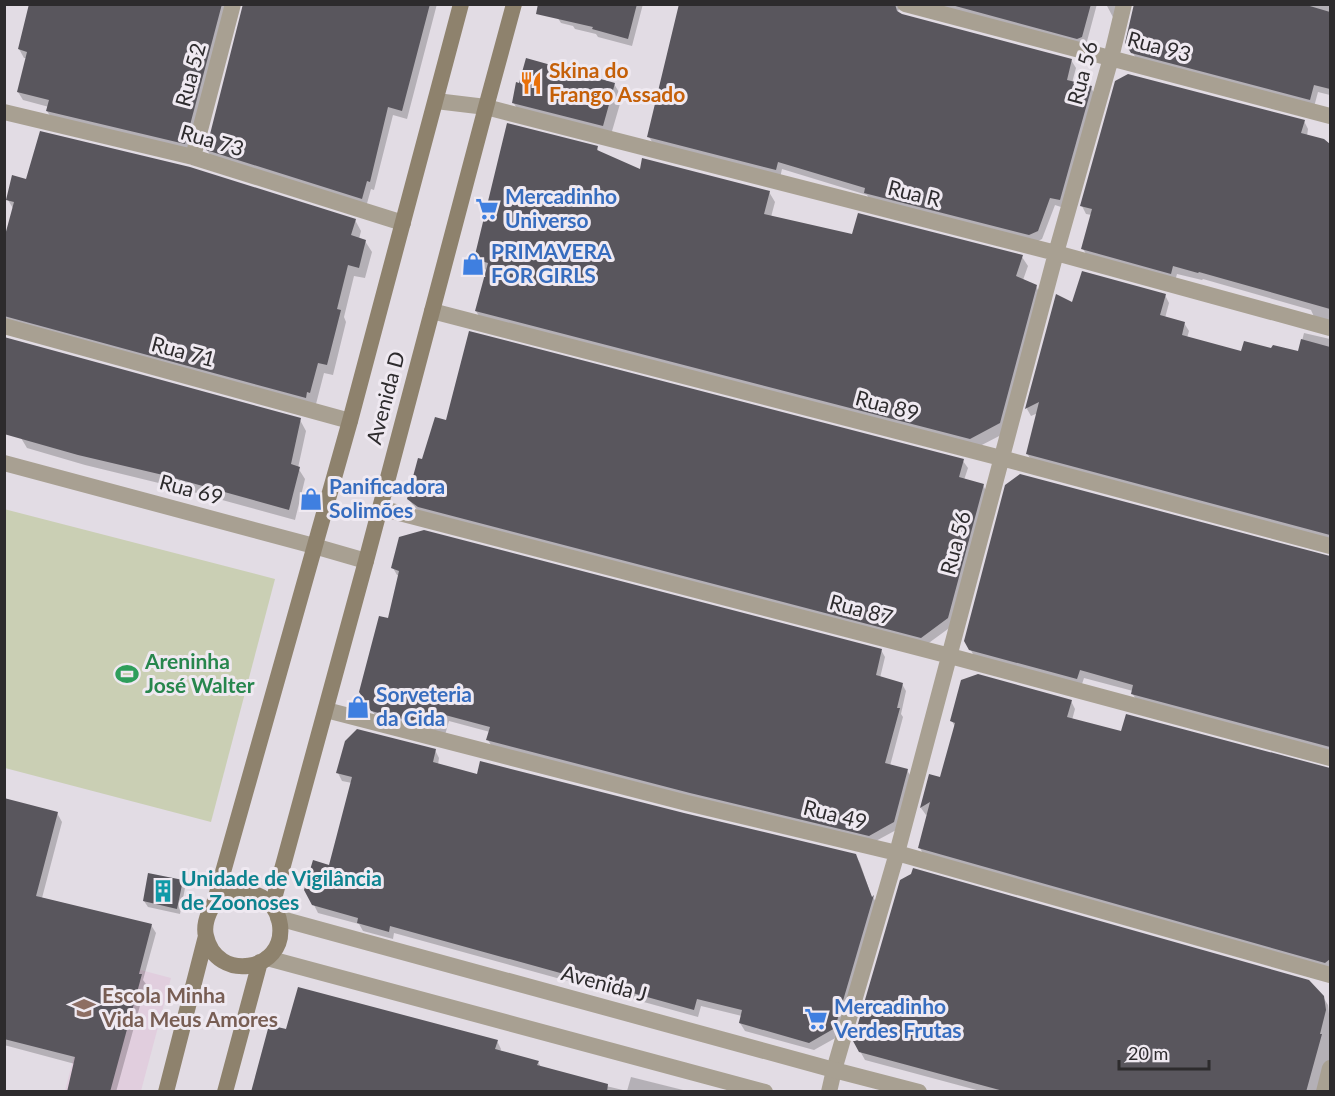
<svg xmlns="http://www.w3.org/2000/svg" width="1335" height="1096" viewBox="0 0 1335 1096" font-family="Lato,sans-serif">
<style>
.education{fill:#e1cede}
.green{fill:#cacfb4}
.shadow{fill:#0003}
.building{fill:#59565d}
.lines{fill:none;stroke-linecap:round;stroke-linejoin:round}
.minor{stroke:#a8a092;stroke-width:16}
.tertiary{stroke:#a8a092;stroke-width:16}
.secondary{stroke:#8e826d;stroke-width:16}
.labels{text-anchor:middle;stroke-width:6;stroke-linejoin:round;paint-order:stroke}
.street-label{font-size:21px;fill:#2d2b2d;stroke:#efe9f1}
.food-label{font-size:21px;font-weight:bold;fill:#c56008;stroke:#efe9f1;text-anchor:start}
.shop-label{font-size:21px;font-weight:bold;fill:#366cbe;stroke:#efe9f1;text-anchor:start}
.leisure-label{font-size:21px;font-weight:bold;fill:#27864d;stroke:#efe9f1;text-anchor:start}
.culture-label{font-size:21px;font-weight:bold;fill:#0d838f;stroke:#efe9f1;text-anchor:start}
.education-label{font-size:21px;font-weight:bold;fill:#785e54;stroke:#efe9f1;text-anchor:start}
</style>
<rect width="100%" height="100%" fill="#e2dce4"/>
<path class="education" d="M4 934 171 978 141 1091H65L74 1056Z"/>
<path class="green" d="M4 509 275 579 211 822 5 768Z"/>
<path class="shadow" d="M31 4H231L190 152 52 119 47 111 49 107 23 100 18 92 27 58H24L19 49Z
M245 4H437L407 119 393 115 374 190 371 189 366 207 212 158 207 150Z
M559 4H643L632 46 598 37 596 34 575 29 573 26 561 23 556 15Z
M681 4H902L898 11 899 14 1071 60 1076 68 1072 83 1091 88 1096 96 1064 208 1055 205 1042 239 1034 243 870 201 867 195 782 169 780 178 654 145 649 137Z
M925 4H1097L1086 45Z
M1106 4H1121L1115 21Z
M1135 4H1330V95L1318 92 1314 107 1137 60 1127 43Z
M614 84 622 97 610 138 521 115 513 102Z
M1304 121 1308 129 1307 136 1323 140 1330 146V324L1315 319 1311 310 1203 279 1202 280 1177 274 1175 281 1088 257 1083 249 1092 215 1086 214 1082 206Z
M597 148 599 152 641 171 769 192 775 202 771 217 853 236 1022 257 1028 266 1023 280 1036 286 1041 296 1005 433 976 448 482 321 476 311 487 270 481 268 476 259Z
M27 181 355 220 361 231 359 239 365 241 372 252 365 278 354 276 344 317 346 322 333 375 324 373 316 404 4 328V244L14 210 8 200Z
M1165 295 1169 303 1165 318 1184 323 1189 331 1187 338 1242 353 1272 350 1299 353 1304 333 1330 339V541L1032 462 1027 453 1038 413 1031 416 1027 409 1057 296 1073 304Z
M300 420 306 431 298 468 305 479 295 520 171 486 85 465 27 448 21 438Z
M423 461H963L968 468 964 480 983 485 987 493 952 626 926 645 424 515 414 507 409 499Z
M1327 558H1330V753L1137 701 1132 693 1133 691 1084 678 1081 687 975 658 966 641Z
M393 568 881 650 885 657 880 678 902 684 906 691 901 714 903 717 890 766 907 770 911 777 898 829 874 842 492 747 488 740 490 732 449 721 445 735 377 718 365 700 389 620 400 576 397 575Z
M1071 701 1075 709 1072 720 1123 733 1330 770V969L924 856 920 848 929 813 926 815 921 808 930 776 941 779 955 727 952 721Z
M435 750 439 758 438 765 478 776 684 815 855 855 860 863 872 898 873 897 877 904 839 1036 814 1050 745 1031 740 1023 742 1016 701 1006 698 1017 394 933 393 939 363 931 359 924 318 913 314 905 331 866 352 783 342 781 338 773Z
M4 799 57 813 62 822 42 898 151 925 156 933 143 980 146 984 116 1092H68L75 1064 4 1045Z
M182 882 185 888 180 914 148 907 144 901Z
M1323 997 1328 1005 1330 1023V1066L1319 1092H984L865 1060 860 1051Z
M287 1031 497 1041 501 1049 500 1052 538 1062 541 1067 581 1080 627 1091 631 1077 691 1092H252Z"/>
<path class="building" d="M29 4H222L185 144 46 111 49 100 17 92 27 52 18 49Z
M243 4H430L402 111 388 107 370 182 367 181 362 199 206 150Z
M538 4H637L628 39 592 29 593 27 536 14Z
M679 4H895L897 11 902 14 1072 59 1067 80 1092 86 1060 200 1050 198 1038 231 1029 235 864 193 865 188 778 162 776 170 647 137Z
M948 4H1091L1082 37 1077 39Z
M1134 4H1303L1330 12V89L1314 85 1310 100 1131 53 1125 43Z
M526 58 615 83 603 126 512 103 516 82 519 83Z
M1128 74 1305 120 1301 133 1324 139 1330 144V309L1199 272 1198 273 1173 266 1171 274 1081 249 1092 209 1080 206 1115 81Z
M507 123 598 146 597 150 640 169 642 158 770 191 764 214 852 234 858 213 1023 255 1016 276 1037 285 1000 423 970 439 475 311 488 263 474 259Z
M40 131 190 167 356 219 351 235 366 240 359 268 348 265 337 309 341 310 327 365 318 363 310 393 307 392 306 398 4 316V239L14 202 6 200 12 175 26 179Z
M1082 271 1166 294 1160 315 1185 322 1182 335 1241 351 1244 341 1271 348 1273 345 1298 351 1301 339 1330 347V535L1026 454 1039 402 1025 409 1056 294 1072 302Z
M469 331 964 459 959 477 984 484 948 618 921 638 418 507 407 499 418 458 422 459 435 417 446 420Z
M4 337 301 418 291 464 300 467 289 510 163 475 78 455 4 434Z
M1020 474 1330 556V747L1131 694 1133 685 1080 670 1077 679 969 650 964 641 1005 485Z
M424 530 882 649 876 675 903 683 897 708H900L885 763 908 769 894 822 869 836 690 793 486 740 490 727 445 715 441 729 371 711 359 692 379 616 388 618 399 571 391 568 399 537Z
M978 674 1072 700 1067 717 1121 731 1126 714 1330 768V959L1325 963 918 848 930 802 920 808 929 774 940 777 955 723 950 721 961 680Z
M357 729 436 749 433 762 477 774 480 761 684 813 856 854 872 897 874 895 835 1028 809 1043 739 1023 742 1010 697 999 694 1010 390 926 389 932 357 923 358 918 312 905 304 890 313 860 329 865 352 777 336 773 345 741Z
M4 798 58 812 36 896 152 924 139 974H142L110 1092H67L75 1057 4 1039Z
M913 868 1309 980 1324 996 1326 1010 1320 1034H1322L1306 1092H1007L859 1052 853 1041 900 880 911 874Z
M148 873 183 880 177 909 143 901Z
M298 987 498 1040 495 1049 539 1061 537 1065 608 1084 607 1092H251L269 1025 286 1029Z"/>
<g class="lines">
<path class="minor" d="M905 4 1330 116
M436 101 486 107 1056 253 1330 328
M4 112 193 157 403 223
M193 157 233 4
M432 311 1001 458 1330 546
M4 326 350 421
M4 463 314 546 366 561
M380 508 950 656 1330 758
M326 710 687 803 897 853 1330 975
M829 1092 834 1070 897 853 1056 253 1111 58 1124 4
M1324 1092 1330 1068"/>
<path class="tertiary" d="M278 918 834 1070 919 1092
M267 958 765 1092"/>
<path class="secondary" d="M214 904 350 421 461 4
M272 906 366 561 486 107 514 4
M166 1092 206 936C204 928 206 920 209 913 223 879 276 888 280 925 286 972 216 983 206 936
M225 1092 260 962"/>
</g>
<defs>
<g id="restaurant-bare" transform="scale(1.8)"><path d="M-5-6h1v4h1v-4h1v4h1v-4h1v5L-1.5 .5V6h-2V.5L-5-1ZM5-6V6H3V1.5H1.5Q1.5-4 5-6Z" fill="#e8710a" stroke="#efe9f1" stroke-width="2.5" paint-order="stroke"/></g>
<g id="supermarket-bare" transform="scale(1.8)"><path d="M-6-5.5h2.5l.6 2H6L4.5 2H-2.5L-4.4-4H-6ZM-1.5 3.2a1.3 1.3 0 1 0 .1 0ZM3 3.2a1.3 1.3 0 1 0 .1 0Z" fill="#3f7fe0" stroke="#efe9f1" stroke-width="2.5" paint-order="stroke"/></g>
<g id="shop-bare" transform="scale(1.8)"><path d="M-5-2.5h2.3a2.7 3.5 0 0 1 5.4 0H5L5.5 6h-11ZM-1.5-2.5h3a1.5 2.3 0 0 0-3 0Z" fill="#3f7fe0" stroke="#efe9f1" stroke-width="2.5" paint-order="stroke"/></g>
<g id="stadium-bare" transform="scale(1.8)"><path d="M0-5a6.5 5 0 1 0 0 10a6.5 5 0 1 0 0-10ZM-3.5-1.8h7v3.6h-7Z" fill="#2e9e5b" stroke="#efe9f1" stroke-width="2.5" paint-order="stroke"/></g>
<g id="building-bare" transform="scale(1.8)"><path d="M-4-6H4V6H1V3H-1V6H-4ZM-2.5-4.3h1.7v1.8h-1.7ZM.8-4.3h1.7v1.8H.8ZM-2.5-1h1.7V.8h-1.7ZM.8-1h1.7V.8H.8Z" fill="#0f9aa8" stroke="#efe9f1" stroke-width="2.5" paint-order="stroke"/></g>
<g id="school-bare" transform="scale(1.8)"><path d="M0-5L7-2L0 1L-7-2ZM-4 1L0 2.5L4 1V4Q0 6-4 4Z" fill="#8d6e63" stroke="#efe9f1" stroke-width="2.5" paint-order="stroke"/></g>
</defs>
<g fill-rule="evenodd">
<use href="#restaurant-bare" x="531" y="83"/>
<use href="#supermarket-bare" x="487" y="209"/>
<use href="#shop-bare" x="473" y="264"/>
<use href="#shop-bare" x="311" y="499"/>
<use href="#stadium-bare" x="127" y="674"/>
<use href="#shop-bare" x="358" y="707"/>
<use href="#building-bare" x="163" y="891"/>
<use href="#school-bare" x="84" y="1008"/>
<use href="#supermarket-bare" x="816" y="1019"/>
</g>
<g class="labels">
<g class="street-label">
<text transform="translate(1159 47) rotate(15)" y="7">Rua 93</text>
<text transform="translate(1083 73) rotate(-75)" y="7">Rua 56</text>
<text transform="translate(191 75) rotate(-75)" y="7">Rua 52</text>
<text transform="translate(212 141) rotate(16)" y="7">Rua 73</text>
<text transform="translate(914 194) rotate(14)" y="7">Rua R</text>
<text transform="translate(183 352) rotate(15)" y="7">Rua 71</text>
<text transform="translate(386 398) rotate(-75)" y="7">Avenida D</text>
<text transform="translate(887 406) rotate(15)" y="7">Rua 89</text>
<text transform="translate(191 490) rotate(15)" y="7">Rua 69</text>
<text transform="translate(956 543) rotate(-75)" y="7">Rua 56</text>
<text transform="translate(861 610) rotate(15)" y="7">Rua 87</text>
<text transform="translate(835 815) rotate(14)" y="7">Rua 49</text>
<text transform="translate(604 984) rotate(15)" y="7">Avenida J</text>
</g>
<g class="food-label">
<text x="549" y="78">Skina do<tspan x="549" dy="24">Frango Assado</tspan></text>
</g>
<g class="shop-label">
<text x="505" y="204">Mercadinho<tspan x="505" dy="24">Universo</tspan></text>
<text x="491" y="259">PRIMAVERA<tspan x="491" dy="24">FOR GIRLS</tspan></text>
<text x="329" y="494">Panificadora<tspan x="329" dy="24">Solimões</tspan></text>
<text x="376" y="702">Sorveteria<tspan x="376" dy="24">da Cida</tspan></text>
<text x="834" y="1014">Mercadinho<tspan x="834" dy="24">Verdes Frutas</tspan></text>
</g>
<g class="leisure-label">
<text x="145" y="669">Areninha<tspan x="145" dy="24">José Walter</tspan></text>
</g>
<g class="culture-label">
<text x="181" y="886">Unidade de Vigilância<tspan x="181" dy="24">de Zoonoses</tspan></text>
</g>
<g class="education-label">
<text x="102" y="1003">Escola Minha<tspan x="102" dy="24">Vida Meus Amores</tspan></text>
</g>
</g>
<rect width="1335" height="1096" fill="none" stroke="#2d2b2d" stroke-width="12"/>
<path d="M1119 1060v9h90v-9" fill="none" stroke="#2d2b2d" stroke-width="3"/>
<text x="1128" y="1060" font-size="18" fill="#2d2b2d" stroke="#efe9f1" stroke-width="4.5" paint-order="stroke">20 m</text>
</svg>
